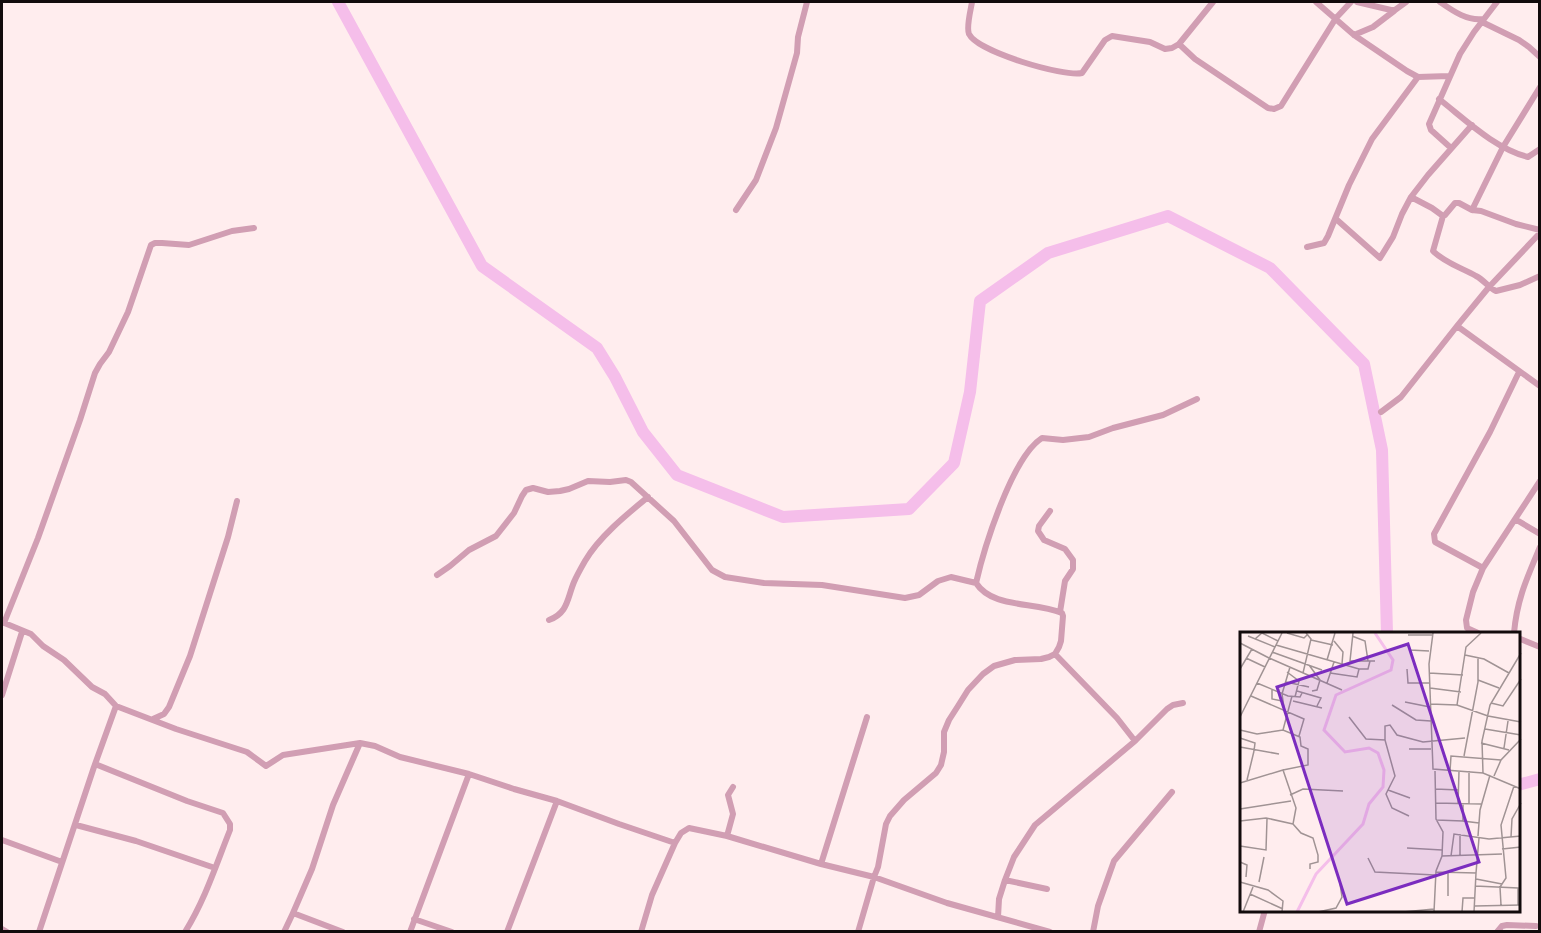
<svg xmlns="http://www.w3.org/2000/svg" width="1541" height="933" viewBox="0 0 1541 933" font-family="Rubik,sans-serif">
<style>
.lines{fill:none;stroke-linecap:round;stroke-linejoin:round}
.river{stroke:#f5beea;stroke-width:12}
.minor{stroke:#d19eb3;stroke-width:6}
.inset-river{fill:none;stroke:#f5beea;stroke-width:3}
.inset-road{fill:none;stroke:#a09394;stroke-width:1.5}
.view{fill:#7b2cbf;fill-opacity:0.15;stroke:#7b2cbf;stroke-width:3}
.inset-edge{fill:none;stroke:#120b0c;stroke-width:3}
</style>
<rect width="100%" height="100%" fill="#ffedee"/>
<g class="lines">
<path class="river" d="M338 2 482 266 597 348 615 377 643 432 677 475 783 517 909 509 954 463 970 392 980 301 1048 253 1168 216 1270 268 1364 364 1382 450 1387 633
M1518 785 1540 779"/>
<path class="minor" d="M972 2C971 9 966 27 969 34 978 52 1063 77 1082 73L1105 40 1112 36 1150 42 1165 49 1172 48 1179 44 1213 2
M1316 2 1354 35 1407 71 1418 77 1449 76
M1357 2 1391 10H1395L1406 2
M1440 2C1453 11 1467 21 1483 19
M1482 22 1519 40 1529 47 1540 57
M1354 35 1373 27 1394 11
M1179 44 1195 59 1268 108 1274 109 1281 106 1336 18 1351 2
M1439 99C1466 120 1494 148 1528 157L1540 149
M1451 148 1431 130 1429 124 1460 54 1474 32 1497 2
M1411 197 1432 208 1443 216 1445 215 1455 203H1459L1472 210 1481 211 1516 224 1540 230
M736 210 756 180 776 128 797 53 798 37 807 2
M1472 210 1503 147 1540 87
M1443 216 1433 251C1445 263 1462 268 1476 276 1484 280 1488 287 1496 291L1520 285 1540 276
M1336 219 1380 258 1393 237 1402 214 1411 197 1428 175 1472 125
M1307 247 1324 243 1328 236 1349 185 1372 139 1418 77
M1457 326 1540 386
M1381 412 1401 397 1457 326 1489 287 1540 233
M1050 511 1039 526 1038 531 1044 540 1065 549 1073 560V569L1065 581 1060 612
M1515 519 1540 534
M1483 568 1435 542 1434 534 1490 432 1519 372
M437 575 450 566 469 550 496 536 514 513 522 496 526 490 533 488 548 492 560 491 569 489 588 481 610 482 626 480 631 482 674 521 712 570 725 577 764 583 822 585 905 598 919 595 938 581 951 577 976 583
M549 620C568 613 567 599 574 582 577 575 581 568 585 561 599 537 626 515 648 497
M2 622 31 634 43 646 64 660 92 687 105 694 116 706 176 729 247 752 266 766 283 755 360 743 375 746 400 757 469 774 514 789 557 801 619 824 675 843
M4 623 38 538 80 420 95 373 100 364 109 352 128 312 151 245 155 243H162L189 245 232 231 254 228
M1478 633 1467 628 1466 620 1473 592 1483 568 1540 481
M1514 633C1517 599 1527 578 1540 547
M1518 638 1540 647
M1055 654 1117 718 1135 741
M2 695 22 632
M153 719 164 714 169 707 190 656 228 537 237 501
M95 764 187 801 223 813 230 824V830C216 865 205 900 185 932
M76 825 136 841 215 868
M727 836 733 814 728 795 733 787
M2 840 62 862
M821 864 867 717
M1005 880 1047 889
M293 913 312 869 333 805 360 743
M998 917 999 899 1005 880 1014 857 1035 825 1135 741 1167 709 1173 705 1183 703
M414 919 452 932
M2 929 7 932
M39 932 94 767 116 706
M284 932 293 913 343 932
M410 932 469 774
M507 932 557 801
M641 932 652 895 675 843 681 833 689 828 727 836 821 864 874 877 947 903 1050 932
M858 932 874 877 878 867 886 824 890 816 904 800 936 773 941 765 944 752V732L949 720 958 706 968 690 983 674 994 666 1015 660 1041 659 1049 657 1055 654 1059 647 1061 641 1063 616 1062 613C1034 601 993 609 976 583 984 548 1012 457 1042 438L1063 440 1089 437 1113 428 1163 415 1197 399
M1093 932 1098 906 1114 861 1172 792
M1259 932 1265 910
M1497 932 1502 926 1507 925 1536 926"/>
</g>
<g transform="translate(1240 632)">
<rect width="280" height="280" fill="#ffedee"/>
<path class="inset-river" d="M57 280 76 242 123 192 129 172 143 155 144 138 138 121 129 116 105 120 84 98 96 63 151 38 153 28 135 1"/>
<path class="inset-road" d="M47 1 64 6 68 2M113 1 110 29H135M193 1 189 32 193 137 243 141 281 157M168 3H192M8 4 35 15M112 4 125 9 128 29M15 7 22 1 38 9M71 8 93 13M94 9 103 20 102 32M0 11 29 26M36 13 119 37H128L130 29M168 13 170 18 189 19M32 20 82 38M225 23 244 27 269 41M6 26 25 35M29 26 102 58M87 28 95 1M69 33 80 48 77 58 72 59M0 37 12 17M167 37 168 51H189M47 40 59 49 55 65M63 41 71 7 66 1M90 41 117 45 119 37M189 41 223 43M238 48 259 56M46 50 69 55M17 51 48 64 60 65 62 61M87 51 94 30M190 56 221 60M32 58V67L42 69M57 59 81 66 77 74M42 62 50 35M42 62 45 82M11 64 64 87 59 104M53 69 82 76M165 70 190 75M251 71 263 74 281 47M190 72 217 73 248 84M152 73 176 88 191 89M217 73 226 15 241 1M248 84 281 90M0 85 42 1M109 85 126 107 145 108V94L150 93 157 103 183 110 225 106M245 97 281 103M0 98 17 102 43 98 60 105 61 114 68 117V133L43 138M43 98 52 64M0 106 15 111 14 119M145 108 155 144 146 162 152 176 169 184M241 111 269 118M0 115 39 122M264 116 268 89M169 117H191M224 124 238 50V25M210 139 211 124 261 128M243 141 242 109 250 73 281 21M254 144 261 128 281 107M7 148 14 119M0 151 43 138 56 176 53 192 61 201 73 206 78 223V230L70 232V237M195 157 219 158M148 158 170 166M50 163 63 157 103 159M195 171 241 172M218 172 219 139M223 172V189L239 191M229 172V139M0 177 51 169M196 188 223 189M0 189 26 186 53 192M220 202V224M238 204 240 178 250 143M271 205 272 187 281 171M0 214 26 218 27 187M167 216 202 218M262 217 281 215M202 224 262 222M211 224 214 202 249 207 281 204M128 226 135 240 195 243M0 230 7 233 6 245M196 240 236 241 239 206M208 240V264M236 247 262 252M0 250 28 258 43 269 42 280M19 250 24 225M235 254 278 256V273M10 262 43 277M261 273 260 255 266 246 261 193 274 154M235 274 281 273M3 280 13 255M78 280 96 276 102 265 100 252M163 280 194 277M194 280 196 239 202 224 203 200 196 187 195 139M222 280 223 266H234M234 280 236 241"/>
<path class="view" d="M168 12 239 230 107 272 37 55Z"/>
<rect width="280" height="280" class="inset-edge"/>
</g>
<rect width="1541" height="933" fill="none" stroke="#120b0c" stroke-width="6"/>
</svg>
